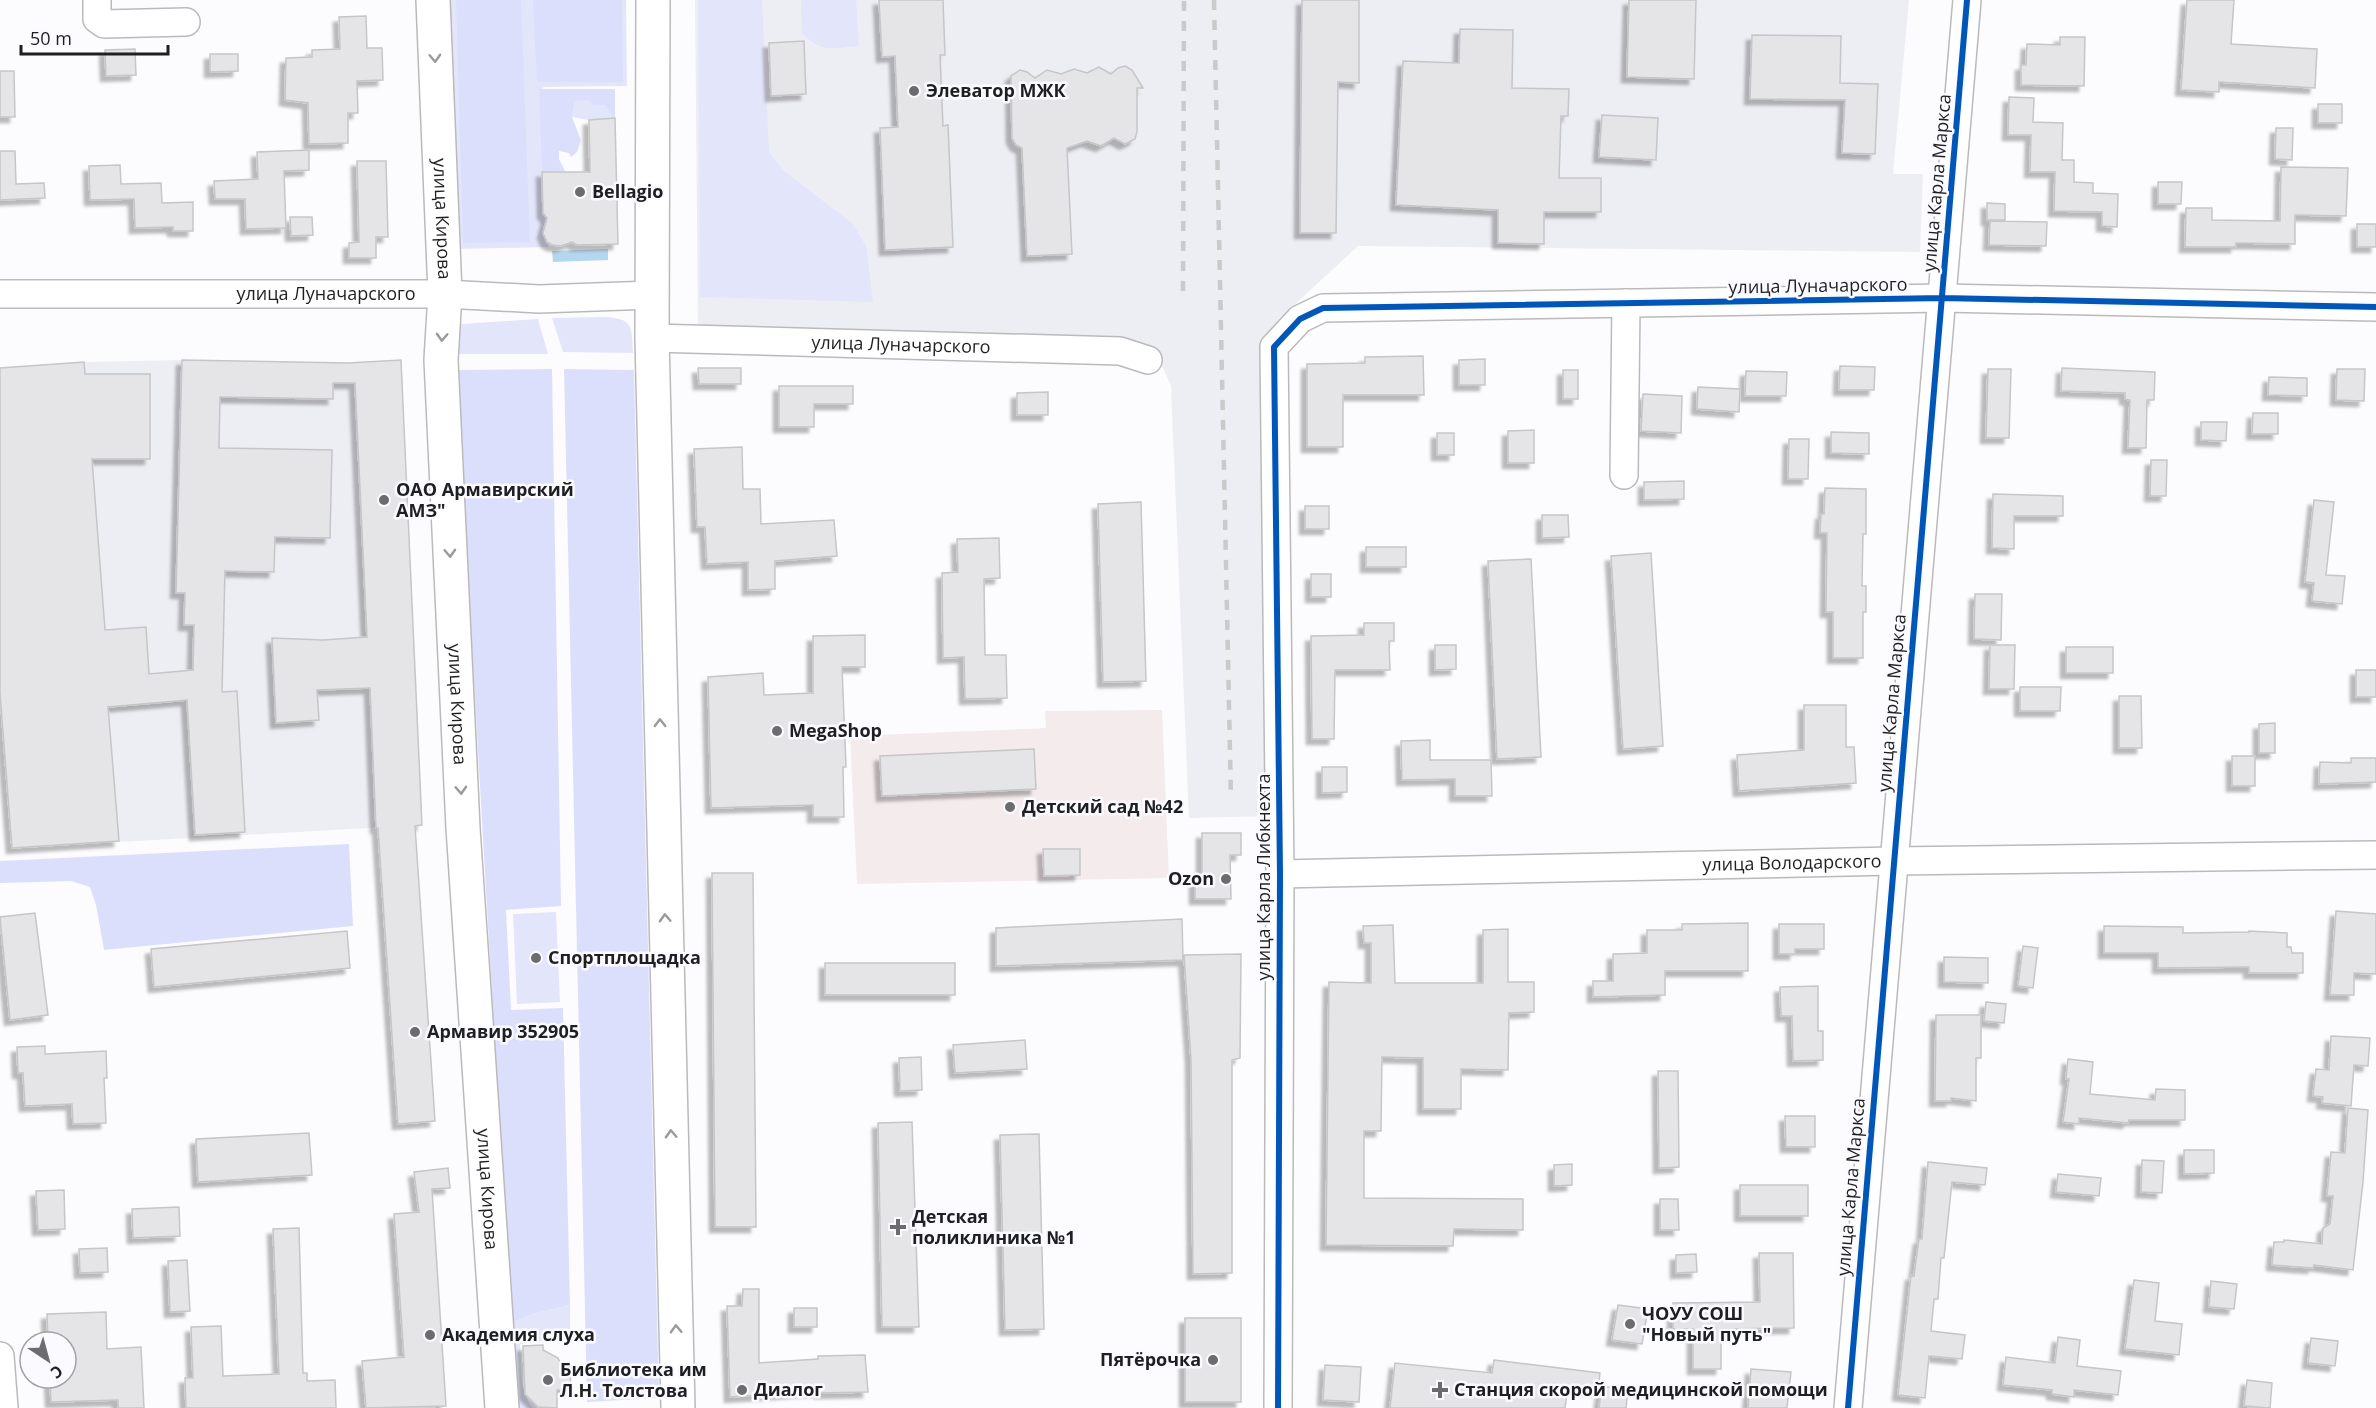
<svg xmlns="http://www.w3.org/2000/svg" width="2376" height="1408" viewBox="0 0 2376 1408" font-family="'Open Sans',sans-serif">
<style>
.built{fill:#ededf4}
.education{fill:#f4ebed}
.green{fill:#e3e5fa}
.forest{fill:#dcdffc}
.water{fill:#b5d6ef}
.building{fill:#e5e5e7;stroke:#c5c6c8;stroke-width:1.5;filter:url(#shadow)}
.lines{fill:none;stroke-linecap:round;stroke-linejoin:round}
.minor-casing{stroke:#bababc;stroke-width:30}
.major-casing{stroke:#bababc;stroke-width:36}
.minor{stroke:#fff;stroke-width:27}
.major{stroke:#fff;stroke-width:33}
.rail{stroke:#c9caca;stroke-width:4.5;stroke-dasharray:10 10;stroke-linecap:butt}
.cycleway-casing{stroke:#fbfbff;stroke-width:10}
.cycleway{stroke:#0057b8;stroke-width:6}
.oneway{stroke:#9a9a9b}
.poi-dot{fill:#6c6c6e;stroke:#fbfbff;stroke-width:2}
.labels{text-anchor:middle;stroke-width:5;stroke-linejoin:round;paint-order:stroke}
.poi-label{font-size:18px;font-weight:bold;fill:#1e1f21;stroke:#fbfbff;text-anchor:start}
.street-label{font-size:18px;fill:#1e1f21;stroke:#fbfbff}
</style>
<defs>
<filter id="shadow"><feDropShadow dx="-5.5" dy="5.5" stdDeviation="1.5" flood-color="#0004"/></filter>
</defs>
<rect width="100%" height="100%" fill="#fcfcfe"/>
<path class="built" d="M695 0H1909L1893 174H1923L1920 252 1358 246 1279 319 1264 354 1271 816 1189 818 1171 386 1163 368 1145 352 1000 334 698 326Z
M182 360 333 363 401 360 422 825 12 848 0 693V368L84 362Z"/>
<path class="education" d="M1162 710 1169 878 857 884 850 736 1046 728 1045 711Z"/>
<path class="green" d="M450 0H626L627 86 543 87 548 247 458 249Z
M698 0H762L769 152 784 171 853 224 866 246 873 302 700 297Z
M801 0H856L859 46C830 48 823 54 802 33Z
M591 98 604 101 615 118 589 120 572 117 575 101Z
M603 317C633 318 632 326 633 353L563 352 552 318Z
M538 319 548 354H454L458 327 462 324Z
M556 912 560 1002 517 1004 513 914Z
M570 1305V1337L520 1344C522 1366 518 1391 533 1408H516L511 1323 532 1314Z"/>
<path class="forest" d="M456 0H521L530 242 463 243Z
M533 0H622L623 82H537Z
M539 89H615V119L605 105H594L589 100 575 101 572 117 581 140 577 152 571 157 569 153 559 151V159L565 171 542 172Z
M552 369 561 906 506 910 511 1010 563 1008 570 1305 532 1314 511 1323 456 370Z
M564 369 634 370 659 1398 587 1402Z
M349 844 353 926 104 950 96 905 90 887 71 881 0 883V861Z"/>
<path class="water" d="M608 249V260L553 262 552 251Z"/>
<path class="building" d="M879 0H943L945 55H940L943 126 948 125 953 247 885 250 880 128 898 127 895 56 882 57Z
M1302 0H1359V83L1338 82 1336 233H1300Z
M1629 0H1696L1694 79 1627 77Z
M2187 0H2234L2231 44 2317 49 2315 88 2219 82V92L2181 90Z
M366 16 367 48H382L383 80 357 81 358 113H348V143L309 144 308 103 285 100 286 58 312 57V50L340 49 339 17Z
M1460 29 1513 30 1512 88 1569 89 1568 116H1561L1559 178H1601V212H1544V244L1498 243V210L1396 205 1403 61 1459 63Z
M1752 35 1841 36 1840 83 1878 84 1875 154 1842 153 1845 100 1750 99Z
M2060 37H2085L2084 86 2021 85V65H2026L2027 44 2060 45Z
M804 41 806 94 771 96 769 43Z
M135 49 136 75 106 76 105 50Z
M210 54H238V71L210 72Z
M1125 66 1132 70 1143 88H1137V132L1135 139 1125 144 1114 138 1101 146 1087 141 1067 148 1072 254 1027 256 1022 148 1016 145 1012 138 1011 76 1020 70 1027 72 1035 78 1047 70 1061 74 1074 69 1087 73 1099 67 1111 74 1118 68Z
M0 71H14L15 117H0Z
M2009 97 2034 98 2033 122 2063 123 2062 160H2074V182L2093 183V193L2118 194 2117 227 2102 226V212L2054 211 2055 172H2030L2031 135H2008Z
M2318 104H2342V123H2318Z
M1602 115 1658 118 1656 160 1599 157Z
M615 118 618 244 577 245 572 242 561 246 552 245 547 242 543 233 547 218 543 213 542 172H590L589 120Z
M2276 128H2293L2292 160 2275 159Z
M309 150V170L284 171 286 228 246 229 245 199H215L214 181 258 179 257 152Z
M0 151H15L16 184 44 183 45 198 0 200Z
M357 161H386L388 237H376V258H349V243L359 242Z
M120 165 121 184 161 183 162 203 193 202V231H173V227L135 228 134 199 90 200 89 166Z
M2281 167 2348 168 2346 216 2295 215V244L2236 243V247H2185L2186 208H2212V220L2280 221Z
M2158 182H2182L2181 204H2158Z
M1987 203 2005 204V220H1987Z
M290 217H312L313 235 291 236Z
M1990 221 2047 222 2046 246 1989 245Z
M2357 224H2376V247H2357Z
M1423 356 1424 395H1343V447H1307V364L1365 363V357Z
M1485 359V385H1459V360Z
M182 360 348 363 401 360 422 825 415 826 435 1121 398 1124 378 828H376L370 688 317 690 319 720 276 723 272 638 323 640 367 637 355 383H333V399L220 397 219 448 332 450 330 538 275 537 274 572 225 571 222 692 237 691 245 832 195 835 187 700 108 707 119 841 12 848 0 693V368L84 362 85 374H150V459H92L105 630 146 627 149 674 193 670 194 625H184L185 593H176Z
M1840 366 1875 367 1874 390H1839Z
M698 368H741V384H699Z
M2062 368 2155 372 2154 400H2147L2146 448H2128L2130 400 2125 399V393L2061 391Z
M1988 369H2011L2009 438H1986Z
M2337 369H2365L2364 401 2336 400Z
M1563 370H1578V399H1563Z
M1746 371 1787 372 1786 396H1745Z
M2269 377 2307 378V396L2268 395Z
M779 386H853V404H814V427H779Z
M1698 387 1740 389 1739 412 1697 409Z
M1048 392V415H1017V393Z
M1643 394 1682 396 1681 433 1641 431Z
M2253 413H2278V434H2252Z
M2201 422H2227L2226 441 2201 440Z
M1534 430V463H1508V431Z
M1831 432 1869 433V454L1831 453Z
M1437 433H1454V455H1437Z
M1789 439H1809L1808 479H1788Z
M742 447 743 489H760L761 524 834 520 837 556 775 561V589L748 590V562L707 564 705 527H697L694 449Z
M2151 460H2167L2166 496H2150Z
M1684 481V499L1644 500V482Z
M1825 488 1866 489V534H1863L1862 586H1866V612H1863V658H1833V612H1826L1827 533H1820L1821 514H1824Z
M1993 494 2063 496V516H2014V549L1992 548Z
M2314 500 2334 502 2326 575 2345 576 2342 604 2312 601 2314 583 2305 582Z
M1141 502 1146 681 1103 682 1098 504Z
M1305 506H1329V529H1305Z
M1542 515H1568L1569 537 1542 538Z
M999 538 1000 578 984 579 985 655H1006L1007 698 965 699 964 657 943 658 942 573 958 572 957 539Z
M1366 547H1406V567H1366Z
M1651 553 1663 746 1623 749 1611 556Z
M1531 559 1541 757 1497 759 1488 561Z
M1311 574H1331V597H1311Z
M1975 594H2002L2001 640 1974 639Z
M1364 623H1394V641H1389L1390 670H1335L1334 739H1312L1311 636 1364 635Z
M865 635V667H842L846 767H843L844 817H813V805L711 808 708 677 763 673 764 695 813 693V636Z
M1435 645H1456V669L1435 670Z
M1990 645H2015L2014 689H1989Z
M2066 647H2113V673H2066Z
M2356 670H2376V697H2356Z
M2020 687H2061L2060 711H2020Z
M2119 696H2141L2142 748H2119Z
M1804 705H1846V747H1854L1856 783 1739 791 1737 755 1804 750Z
M2275 723V753H2259V724Z
M1430 740V760H1491L1492 796H1455V779L1402 780 1401 741Z
M1034 749 1036 789 882 796 880 756Z
M2232 756H2255V786H2232Z
M2351 758H2376V782L2319 784 2320 762 2351 763Z
M1322 767H1347V792L1322 793Z
M1202 833H1241V855H1230L1231 899H1195V875H1202Z
M1043 849H1080V875L1044 876Z
M712 873H753L756 1227H715Z
M2336 911 2376 914V974L2354 973V995H2330Z
M35 913 48 1015 10 1020 0 917Z
M1182 919 1183 960 996 966V928Z
M1748 923V971H1665V995L1593 997V981H1613V954L1647 953V930H1682V924Z
M1779 924H1824V949H1795V954H1779Z
M1393 925 1395 983H1483V930L1508 929V982H1534V1012L1509 1013 1508 1070 1461 1069V1109H1423V1058L1382 1057 1381 1131H1364V1198L1523 1199V1230L1454 1229 1453 1246 1326 1245 1329 982 1371 983V943H1364L1363 926Z
M2104 926 2183 927V933L2249 932V931L2287 933V947H2291L2292 953H2303V973H2249V967L2158 968V953H2104Z
M347 931 350 968 154 987 151 949Z
M2023 946 2038 948 2033 988 2018 986Z
M1241 954 1240 1058 1232 1060V1273L1193 1274 1191 1059 1184 955Z
M1944 957 1988 958V983L1944 982Z
M825 963H955V995H825Z
M1818 986V1031H1823V1060L1793 1061 1792 1016H1781L1780 987Z
M1986 1002 2006 1004 2004 1023 1984 1021Z
M1936 1015H1981V1058H1976V1101L1951 1098V1101H1935Z
M2331 1036 2370 1038 2368 1066 2354 1065 2351 1106 2322 1103 2323 1097 2313 1096 2316 1069 2329 1070Z
M1025 1040 1027 1069 955 1073 953 1045Z
M45 1046V1054L106 1051 107 1078H104L106 1123 73 1124 72 1104 25 1106 23 1073H18L17 1047Z
M921 1057 922 1090 900 1091 899 1058Z
M2068 1059 2093 1062 2090 1094 2155 1100 2156 1089 2185 1090V1120H2129L2128 1123 2079 1118V1124L2063 1122 2069 1079H2066Z
M1658 1071H1678L1679 1167 1659 1168Z
M2348 1108 2368 1110 2363 1182 2353 1270 2314 1265 2313 1268 2272 1265 2274 1242H2284V1240L2322 1244 2323 1228 2330 1224 2333 1196H2327L2331 1152 2345 1153Z
M1785 1116H1815V1147H1786Z
M912 1122 919 1327H882L878 1123Z
M309 1133 312 1175 198 1182 196 1139Z
M1039 1134 1044 1329 1005 1330 1000 1135Z
M2184 1150H2214V1173L2184 1174Z
M2142 1160 2164 1161 2162 1193 2141 1192Z
M1928 1162 1987 1168 1985 1185 1952 1182 1944 1258H1941L1938 1299H1934L1931 1331 1965 1335 1962 1359 1929 1356 1925 1398 1898 1395 1911 1275 1914 1276 1919 1239H1922Z
M1572 1164V1185L1554 1186V1165Z
M448 1168 450 1188 432 1189 446 1406 366 1408 362 1361 404 1357 394 1214 419 1212 414 1172Z
M2058 1174 2101 1178 2099 1196 2056 1192Z
M1740 1185H1808V1216H1740Z
M64 1190 65 1229 38 1230 36 1191Z
M1660 1199H1678L1679 1230H1660Z
M179 1207 180 1236 133 1238 132 1209Z
M299 1228 303 1373H307V1381L335 1380 336 1408H186L185 1378H193L191 1327 221 1326 223 1376 279 1374 273 1229Z
M107 1248 108 1272 80 1273 79 1249Z
M1759 1253H1793L1794 1328 1721 1329V1369H1693V1329H1673V1303L1760 1302Z
M1696 1254 1697 1272 1676 1273V1255Z
M187 1260 190 1311 170 1312 168 1261Z
M2134 1280 2159 1283 2155 1321 2182 1324 2179 1355 2125 1349Z
M2211 1281 2237 1284 2234 1309 2209 1307Z
M743 1289H759V1363L818 1359V1356L865 1355 868 1392 820 1393 819 1391 730 1397 727 1306H742Z
M1618 1305 1648 1309 1642 1344 1612 1340Z
M794 1308H817V1327H794Z
M106 1312 107 1349 141 1347 144 1408H118V1400L51 1402 50 1378H66V1342H48L47 1314Z
M1185 1318H1241V1402H1185Z
M2058 1337 2080 1340 2077 1366 2121 1371 2118 1395 2074 1390V1397L2052 1394V1390L2003 1385 2006 1357 2055 1363Z
M2311 1338 2338 1341 2335 1366 2308 1363Z
M543 1345V1350L558 1358 564 1370H570L571 1390H557V1408L538 1407 525 1394 523 1346Z
M1494 1360 1600 1373 1598 1391 1568 1387 1565 1408H1390L1395 1363 1492 1373Z
M1325 1365 1361 1367 1359 1402 1323 1400Z
M1751 1369 1791 1372 1787 1408H1748Z
M2247 1380 2272 1383 2270 1408 2244 1406Z
M1602 1386 1628 1390 1626 1408H1599Z"/>
<g class="lines">
<g class="minor-casing">
<g id="minor">
<path d="M97 0V19L104 24 186 22"/>
<path id="s1" d="M0 294H445L539 299 652 295"/>
<path id="s2" d="M652 338 1120 351 1148 360"/>
<path d="M1624 475 1626 303"/>
<path id="s3" d="M1280 874 1893 861 2376 855"/>
<path d="M0 1356 4 1408"/>
<path d="M1278 1408 1280 874 1274 347 1300 319 1323 308 1943 298 2376 307"/>
<path d="M1848 1408 1967 0"/>
</g>
</g>
<g class="major-casing">
<g id="major">
<path id="s4" d="M433 0 445 294 441 360 463 828 502 1408"/>
<path d="M653 0 652 338 678 1408"/>
</g>
</g>
<use href="#minor" class="minor"/>
<use href="#major" class="major"/>
<path class="rail" d="M1214 0 1231 799
M1183 291 1184 0"/>
<g class="cycleway-casing">
<path id="cycleway" d="M1278 1408 1280 874 1274 347 1300 319 1323 308 1943 298 2376 307
M1848 1408 1967 0"/>
</g>
<use href="#cycleway" class="cycleway"/>
</g>
<defs><path id="oneway-chevron" d="M-2-3.5L2.5 0L-2 3.5" fill="none" stroke-width="1.6" stroke-linecap="round" stroke-linejoin="round" transform="scale(1.5)"/></defs>
<g class="oneway">
<use href="#oneway-chevron" transform="translate(435 58) rotate(88)"/>
<use href="#oneway-chevron" transform="translate(442 337) rotate(93)"/>
<use href="#oneway-chevron" transform="translate(450 553) rotate(87)"/>
<use href="#oneway-chevron" transform="translate(660 723) rotate(-91)"/>
<use href="#oneway-chevron" transform="translate(461 790) rotate(87)"/>
<use href="#oneway-chevron" transform="translate(665 918) rotate(-92)"/>
<use href="#oneway-chevron" transform="translate(671 1134) rotate(-92)"/>
<use href="#oneway-chevron" transform="translate(676 1329) rotate(-92)"/>
</g>
<g class="poi-dot">
<circle cx="914" cy="91" r="6"/>
<circle cx="580" cy="192" r="6"/>
<circle cx="384" cy="500" r="6"/>
<circle cx="777" cy="731" r="6"/>
<circle cx="1010" cy="807" r="6"/>
<circle cx="1226" cy="879" r="6"/>
<circle cx="536" cy="958" r="6"/>
<circle cx="415" cy="1032" r="6"/>
<path d="M895 1218h6v6h6v6h-6v6h-6v-6h-6v-6h6z"/>
<circle cx="1630" cy="1324" r="6"/>
<circle cx="430" cy="1335" r="6"/>
<circle cx="1213" cy="1360" r="6"/>
<circle cx="548" cy="1380" r="6"/>
<circle cx="742" cy="1390" r="6"/>
<path d="M1437 1381h6v6h6v6h-6v6h-6v-6h-6v-6h6z"/>
</g>
<g class="labels">
<g class="poi-label">
<text x="926" y="97">Элеватор МЖК</text>
<text x="592" y="198">Bellagio</text>
<text x="396" y="496">ОАО Армавирский<tspan x="396" dy="21">АМЗ"</tspan></text>
<text x="789" y="737">MegaShop</text>
<text x="1022" y="813">Детский сад №42</text>
<text x="1214" y="885" text-anchor="end">Ozon</text>
<text x="548" y="964">Спортплощадка</text>
<text x="427" y="1038">Армавир 352905</text>
<text x="912" y="1223">Детская<tspan x="912" dy="21">поликлиника №1</tspan></text>
<text x="1642" y="1320">ЧОУУ СОШ<tspan x="1642" dy="21">"Новый путь"</tspan></text>
<text x="442" y="1341">Академия слуха</text>
<text x="1201" y="1366" text-anchor="end">Пятёрочка</text>
<text x="560" y="1376">Библиотека им<tspan x="560" dy="21">Л.Н. Толстова</tspan></text>
<text x="754" y="1396">Диалог</text>
<text x="1454" y="1396">Станция скорой медицинской помощи</text>
</g>
<g class="street-label">
<text transform="translate(1937 183) rotate(-85)" y="6">улица Карла Маркса</text>
<text dy="6" stroke="none"><textPath href="#s4" startOffset="219">улица Кирова</textPath></text>
<text transform="translate(1818 286) rotate(-1)" y="6">улица Луначарского</text>
<text dy="6" stroke="none"><textPath href="#s1" startOffset="326">улица Луначарского</textPath></text>
<text dy="6" stroke="none"><textPath href="#s2" startOffset="249">улица Луначарского</textPath></text>
<text transform="translate(1892 703) rotate(-85)" y="6">улица Карла Маркса</text>
<text dy="6" stroke="none"><textPath href="#s4" startOffset="705">улица Кирова</textPath></text>
<text dy="6" stroke="none"><textPath href="#s3" startOffset="512">улица Володарского</textPath></text>
<text transform="translate(1264 877) rotate(-90)" y="6">улица Карла Либкнехта</text>
<text transform="translate(1851 1187) rotate(-85)" y="6">улица Карла Маркса</text>
<text dy="6" stroke="none"><textPath href="#s4" startOffset="1191">улица Кирова</textPath></text>
</g>
</g>
<g transform="translate(48 1360) rotate(144)"><circle r="28" fill="#fbfbff" stroke="#a3a3a6" stroke-width="1.5"/>
<path d="M0-4.5L10 22L0 15L-10 22Z" fill="#6c6c6e"/>
<text y="-9" font-size="16" font-weight="bold" text-anchor="middle" fill="#1e1f21">С</text>
</g>
<path d="M21 45v9h147v-9" fill="none" stroke="#1e1f21" stroke-width="3"/>
<text x="30" y="45" font-size="18" fill="#1e1f21" stroke="#fbfbff" stroke-width="4.5" paint-order="stroke">50 m</text>
</svg>
